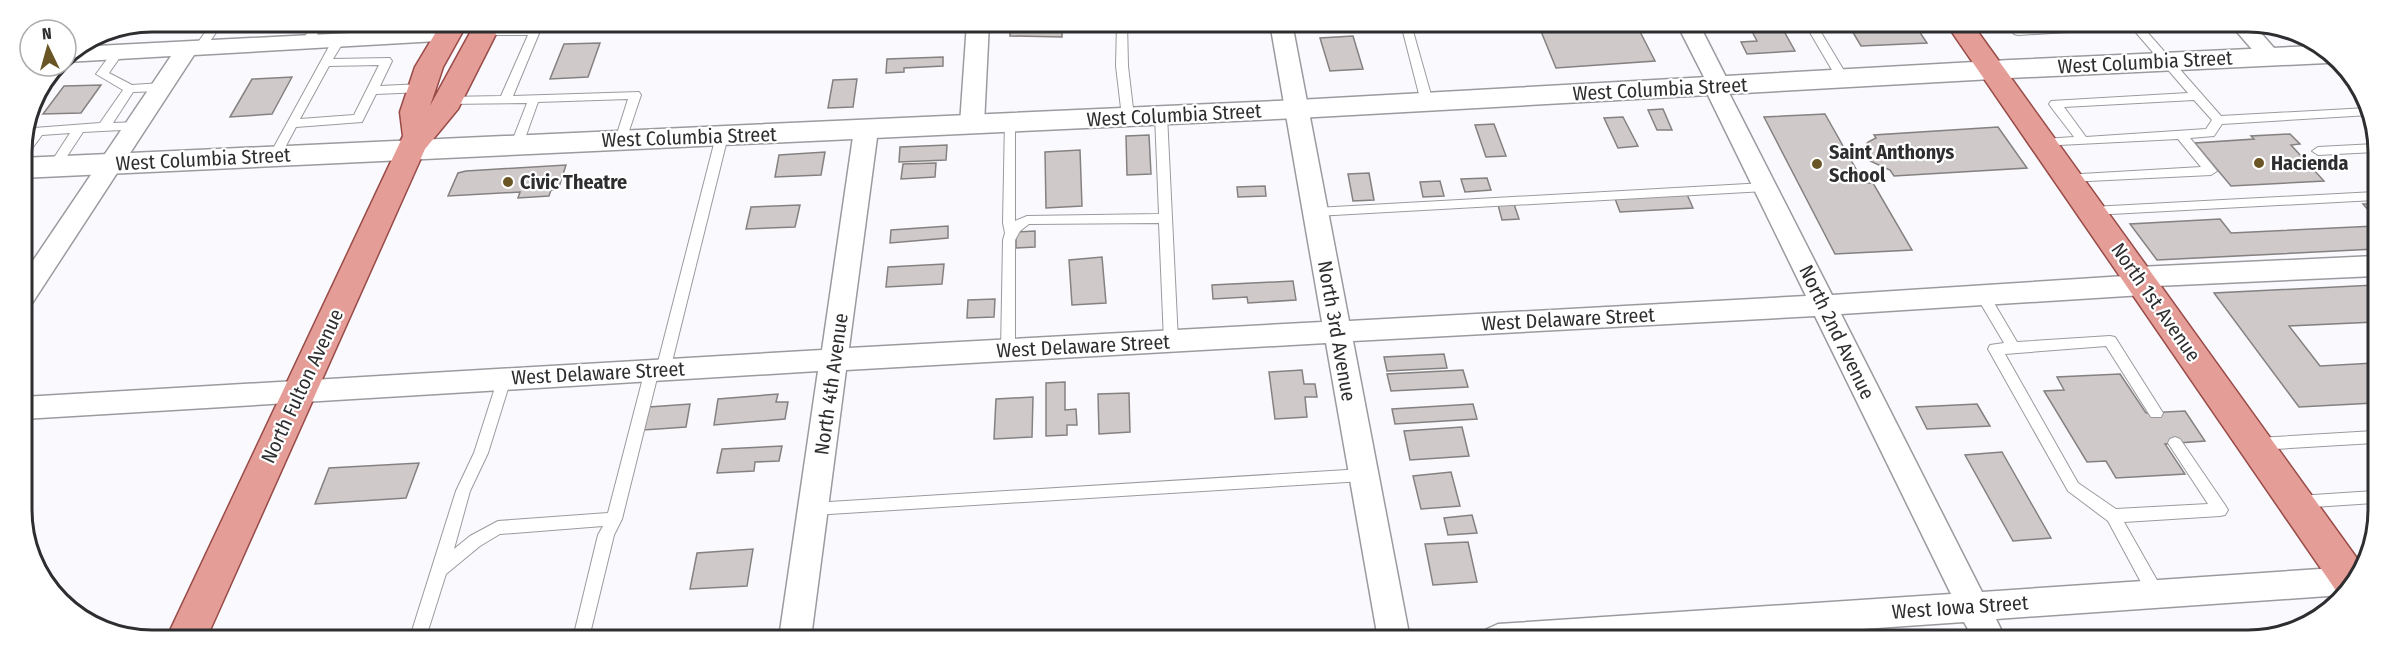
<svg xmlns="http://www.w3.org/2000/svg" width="2399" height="662" viewBox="0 0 2399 662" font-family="'Fira Sans Condensed',sans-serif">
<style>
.building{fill:#cfc9c9;stroke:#868181;stroke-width:1.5}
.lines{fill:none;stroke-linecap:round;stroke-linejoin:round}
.service-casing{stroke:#9b9b9f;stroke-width:2}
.minor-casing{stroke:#9b9b9f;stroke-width:3}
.secondary-casing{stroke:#9b9b9f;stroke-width:3}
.primary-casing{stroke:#994b47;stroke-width:3}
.service{fill:#fff;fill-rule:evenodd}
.minor{fill:#fff;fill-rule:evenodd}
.secondary{fill:#fff;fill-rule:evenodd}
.primary{fill:#e59d98;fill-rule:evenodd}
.poi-dot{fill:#695624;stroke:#fff;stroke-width:2}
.labels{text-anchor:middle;stroke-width:4.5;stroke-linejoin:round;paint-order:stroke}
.street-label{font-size:20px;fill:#2e2e30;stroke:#fff}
.poi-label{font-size:20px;font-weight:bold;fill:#2e2e30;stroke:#fff;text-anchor:start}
.rim{fill:none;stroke:#2e2e30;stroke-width:3}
</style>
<rect width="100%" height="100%" fill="#f9f9fe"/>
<path class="building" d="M151 21H159L153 29 130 30 134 24Z
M793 22H823L822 31 791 32Z
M1538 24H1636L1655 61 1556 68Z
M1748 24H1780L1795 51 1747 54 1741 42 1757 41Z
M1848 24 1915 25 1927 43 1861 46Z
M1062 25V37L1010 36V27Z
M1353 36 1363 69 1330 71 1320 38Z
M600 43 588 77 550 79 564 44Z
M943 57V66L904 68V72L886 73 887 59Z
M292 77 272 114 230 117 252 79Z
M857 79 853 107 828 108 833 80Z
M101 85 81 113 43 114 64 86Z
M1663 109 1672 130H1657L1648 110Z
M1825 114 1864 183H1873L1912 250 1835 254 1764 117Z
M1623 117 1638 146 1618 148 1604 118Z
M1494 124 1506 156 1486 157 1475 125Z
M1998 127 2027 168 1894 176 1890 170 1870 161 1862 150 1868 142 1876 138 1874 135Z
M2290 134 2300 144 2291 145 2324 181 2231 186 2195 143 2254 139 2251 136Z
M1149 135 1151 174 1127 175 1126 136Z
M947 145 946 160 899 162 900 147Z
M1080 150 1082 206 1046 208 1045 152Z
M825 152 821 175 775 177 779 155Z
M936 163 935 177 901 179 903 164Z
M566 165 558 190H551L549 196 518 198 520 192 448 196 458 173 466 171Z
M1369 173 1374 200 1353 201 1348 174Z
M1487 178 1491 190 1465 192 1461 179Z
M1440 181 1444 196 1423 197 1420 182Z
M1265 186 1266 196 1238 197 1237 187Z
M1686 192 1693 208 1620 212 1614 196Z
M1514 204 1519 219 1502 220 1498 205Z
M2363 204H2375V218Z
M800 205 795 227 746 229 751 207Z
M2220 219 2231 233 2375 226V249L2157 260 2130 224Z
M948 226V238L890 243 891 230Z
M1035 231V247L1016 248V232Z
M1102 257 1106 303 1072 305 1069 260Z
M944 264 942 284 886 287 888 267Z
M1293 281 1296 300 1248 303 1247 297 1213 299 1212 285Z
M2375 285V322L2289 326 2320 366 2374 363V403L2299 407 2214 293Z
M995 299 994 317 967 318 968 300Z
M1444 354 1447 368 1387 371 1384 357Z
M1302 370 1304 384H1315L1317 397H1305L1307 417 1275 419 1269 372Z
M1463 370 1468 387 1391 391 1387 374Z
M2120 374 2146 413 2185 411 2205 441 2165 444 2185 474 2116 478 2106 461 2087 462 2044 391 2064 390 2057 377Z
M1065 382V410L1076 409 1077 425H1067V435L1046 436V383Z
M1129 393 1130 432 1099 434 1098 394Z
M778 394 776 402H788L785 419 714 425 718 399Z
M1033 397 1032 437 994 439 996 399Z
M690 404 686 427 644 430 649 407Z
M1473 404 1477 419 1395 424 1392 409Z
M1977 404 1990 426 1927 429 1916 407Z
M1462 427 1469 456 1410 460 1404 431Z
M782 446 779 461 755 462 754 471 717 473 722 449Z
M2002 452 2051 538 2013 541 1965 455Z
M419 463 406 498 315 504 329 468Z
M1451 472 1460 506 1421 509 1413 476Z
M1472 515 1477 533 1448 535 1444 518Z
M1468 542 1477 582 1433 585 1425 544Z
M753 549 747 586 690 589 697 553Z"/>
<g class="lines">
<g class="service-casing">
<path id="service" d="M213 21H224L204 50H196L194 48Z
M314 21H325L312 44H304L302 42Z
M1117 23H1127L1128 66 1134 117 1128 121 1122 117 1116 66Z
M1401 24H1411L1433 102 1431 105H1423L1421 102Z
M1805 24H1816L1849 79 1847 82H1839Z
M2007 25H2018L2021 28 2079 25H2141L2221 116 2367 108 2370 115 2222 124 2214 136 2190 138 2217 171 2211 175 2068 182 2064 181 2062 178 2064 175 2201 167 2178 139 2039 146 2037 143 2039 140 2043 139 2074 137 2051 107 2049 104 2051 101 2188 93 2132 28 2018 35 2014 34ZM2194 100 2212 120 2206 129 2086 137 2064 107Z
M535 28 540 31 513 96 639 92 641 95 625 143 621 144 615 140 628 99 538 102 523 144 517 148 511 144 527 103 444 104 442 101 448 97 501 96 528 35H484L479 32 480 30Z
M338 38 344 41 333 59 390 58 392 61 380 86 422 84 428 88 422 92 376 94 362 122 296 127 279 159H271L269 156 332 41ZM379 65 354 115 300 119 329 66Z
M117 49 123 53 109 73 132 85 162 83 168 87 162 91 133 92 113 123 137 122 143 126 141 129 83 132 58 170 54 171 48 167 70 133 42 135 25 158 21 159V146L34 128 100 123 123 90 96 74 113 51Z
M1161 111 1167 115 1178 341 1176 345H1166L1164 341 1159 223 1029 224 1020 231 1015 240V351L1013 355H1003L1001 351 1003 240 1005 233 1003 223 1005 120H1013L1015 123V221L1027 216 1159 214 1155 115Z
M722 132 728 136 670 370 668 374 663 375 658 374 622 519 614 535 589 638H573L598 535 603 526 500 534 480 546 446 574 426 637H410L456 491 474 453 499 375H509L511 379 488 453 470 491 454 549 470 536 498 521 608 513 645 370 647 366 652 365 657 366 716 136Z
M2375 144V152L2318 155 2312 151 2318 147Z
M1765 183 1771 187 1765 191 1316 216 1310 212 1316 208Z
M2375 192V200L2092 215 2086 211 2092 207Z
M1982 289 1987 291 2017 342 2110 336 2115 337 2163 413 2161 417H2151L2106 346 2005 354 2078 483 2116 509 2208 504 2168 443 2170 439 2175 437 2180 439 2225 505 2228 510 2225 515 2220 516 2124 522 2162 589 2164 594 2162 599 2156 601 2150 599 2108 521 2068 491 1988 349 1990 345 2004 343 1975 294Z
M2374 431V443L2258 450 2253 448 2251 444 2253 440 2258 438Z
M1363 469 1368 471 1370 475 1368 479 1363 481 813 515 808 514 805 509 808 504 813 503Z
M2374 491V503L2298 508 2293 506 2291 502 2293 498 2298 496Z"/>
</g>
<g class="minor-casing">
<path id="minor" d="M967 23H989L984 124 980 130 972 132 964 130 960 124Z
M1270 23H1292L1349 321 1806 296 1706 91 1708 85 1677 24H1699L1730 85 1728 91 1832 295 2125 276 2129 270 2138 267 2375 256V276L2156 286 2152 292 2143 295 1841 314 1982 592 2350 567 2358 570 2342 595 1996 619 2006 640H1974L1964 622 1702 640 1482 639 1487 629 1498 624 1951 594 1815 316 1353 341 1410 639H1378L1326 343 846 370 811 638H779L818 371 23 419V397L822 350 854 130 858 124 866 122 874 124 878 130 849 348 1322 322Z
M2231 25H2254L2281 56 2278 61 2270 63 2262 61Z
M447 28 455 30 458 35 455 40 194 55 31 305 22 308V277L171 56 66 62V55L77 47Z"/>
</g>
<g class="secondary-casing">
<path id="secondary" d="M2314 46 2337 60 2327 63 2010 78 1298 118 21 178V158L1298 100 2010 60Z"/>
</g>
<g class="primary-casing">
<path id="primary" d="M442 22H468L443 67 430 106 476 22H502L458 109 425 149 207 637H167L403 136 400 112 415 67Z
M1947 25H1973L2361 564 2343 594 2337 592Z"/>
</g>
<use href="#service" class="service"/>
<use href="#minor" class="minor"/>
<use href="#secondary" class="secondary"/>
<use href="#primary" class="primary"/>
</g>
<g class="poi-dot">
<circle cx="2259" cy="163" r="6"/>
<circle cx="1817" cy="164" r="6"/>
<circle cx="508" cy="182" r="6"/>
</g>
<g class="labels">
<g class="street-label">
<text transform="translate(2145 62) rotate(-3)" y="7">West Columbia Street</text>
<text transform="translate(1660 89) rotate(-3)" y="7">West Columbia Street</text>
<text transform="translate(1174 115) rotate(-3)" y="7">West Columbia Street</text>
<text transform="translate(689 137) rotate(-2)" y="7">West Columbia Street</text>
<text transform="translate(203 159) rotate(-3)" y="7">West Columbia Street</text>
<text transform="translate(2156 302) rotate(55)" y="7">North 1st Avenue</text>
<text transform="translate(1568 319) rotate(-3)" y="7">West Delaware Street</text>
<text transform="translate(1337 331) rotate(80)" y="7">North 3rd Avenue</text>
<text transform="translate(1837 332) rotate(64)" y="7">North 2nd Avenue</text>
<text transform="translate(1083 346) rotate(-3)" y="7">West Delaware Street</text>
<text transform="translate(598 373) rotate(-3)" y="7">West Delaware Street</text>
<text transform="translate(831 384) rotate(-82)" y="7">North 4th Avenue</text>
<text transform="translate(302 386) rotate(-65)" y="7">North Fulton Avenue</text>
<text transform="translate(1960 607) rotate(-4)" y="7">West Iowa Street</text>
</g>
<g class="poi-label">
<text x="1829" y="159">Saint Anthonys<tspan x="1829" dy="23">School</tspan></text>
<text x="2271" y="170">Hacienda</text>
<text x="520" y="189">Civic Theatre</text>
</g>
</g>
<path d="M0 0H2399V662H0ZM152 32H2248A120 120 0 0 1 2368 152V510A120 120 0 0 1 2248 630H152A120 120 0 0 1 32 510V152A120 120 0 0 1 152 32Z" fill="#fff" fill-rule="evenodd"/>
<path class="rim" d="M152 32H2248A120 120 0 0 1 2368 152V510A120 120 0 0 1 2248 630H152A120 120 0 0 1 32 510V152A120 120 0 0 1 152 32Z"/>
<g transform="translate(48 48) rotate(355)"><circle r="28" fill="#ffffff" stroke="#ababac" stroke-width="1.5"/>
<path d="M0-4.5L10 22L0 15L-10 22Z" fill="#695624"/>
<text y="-9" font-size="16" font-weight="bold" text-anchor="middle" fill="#2e2e30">N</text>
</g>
</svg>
